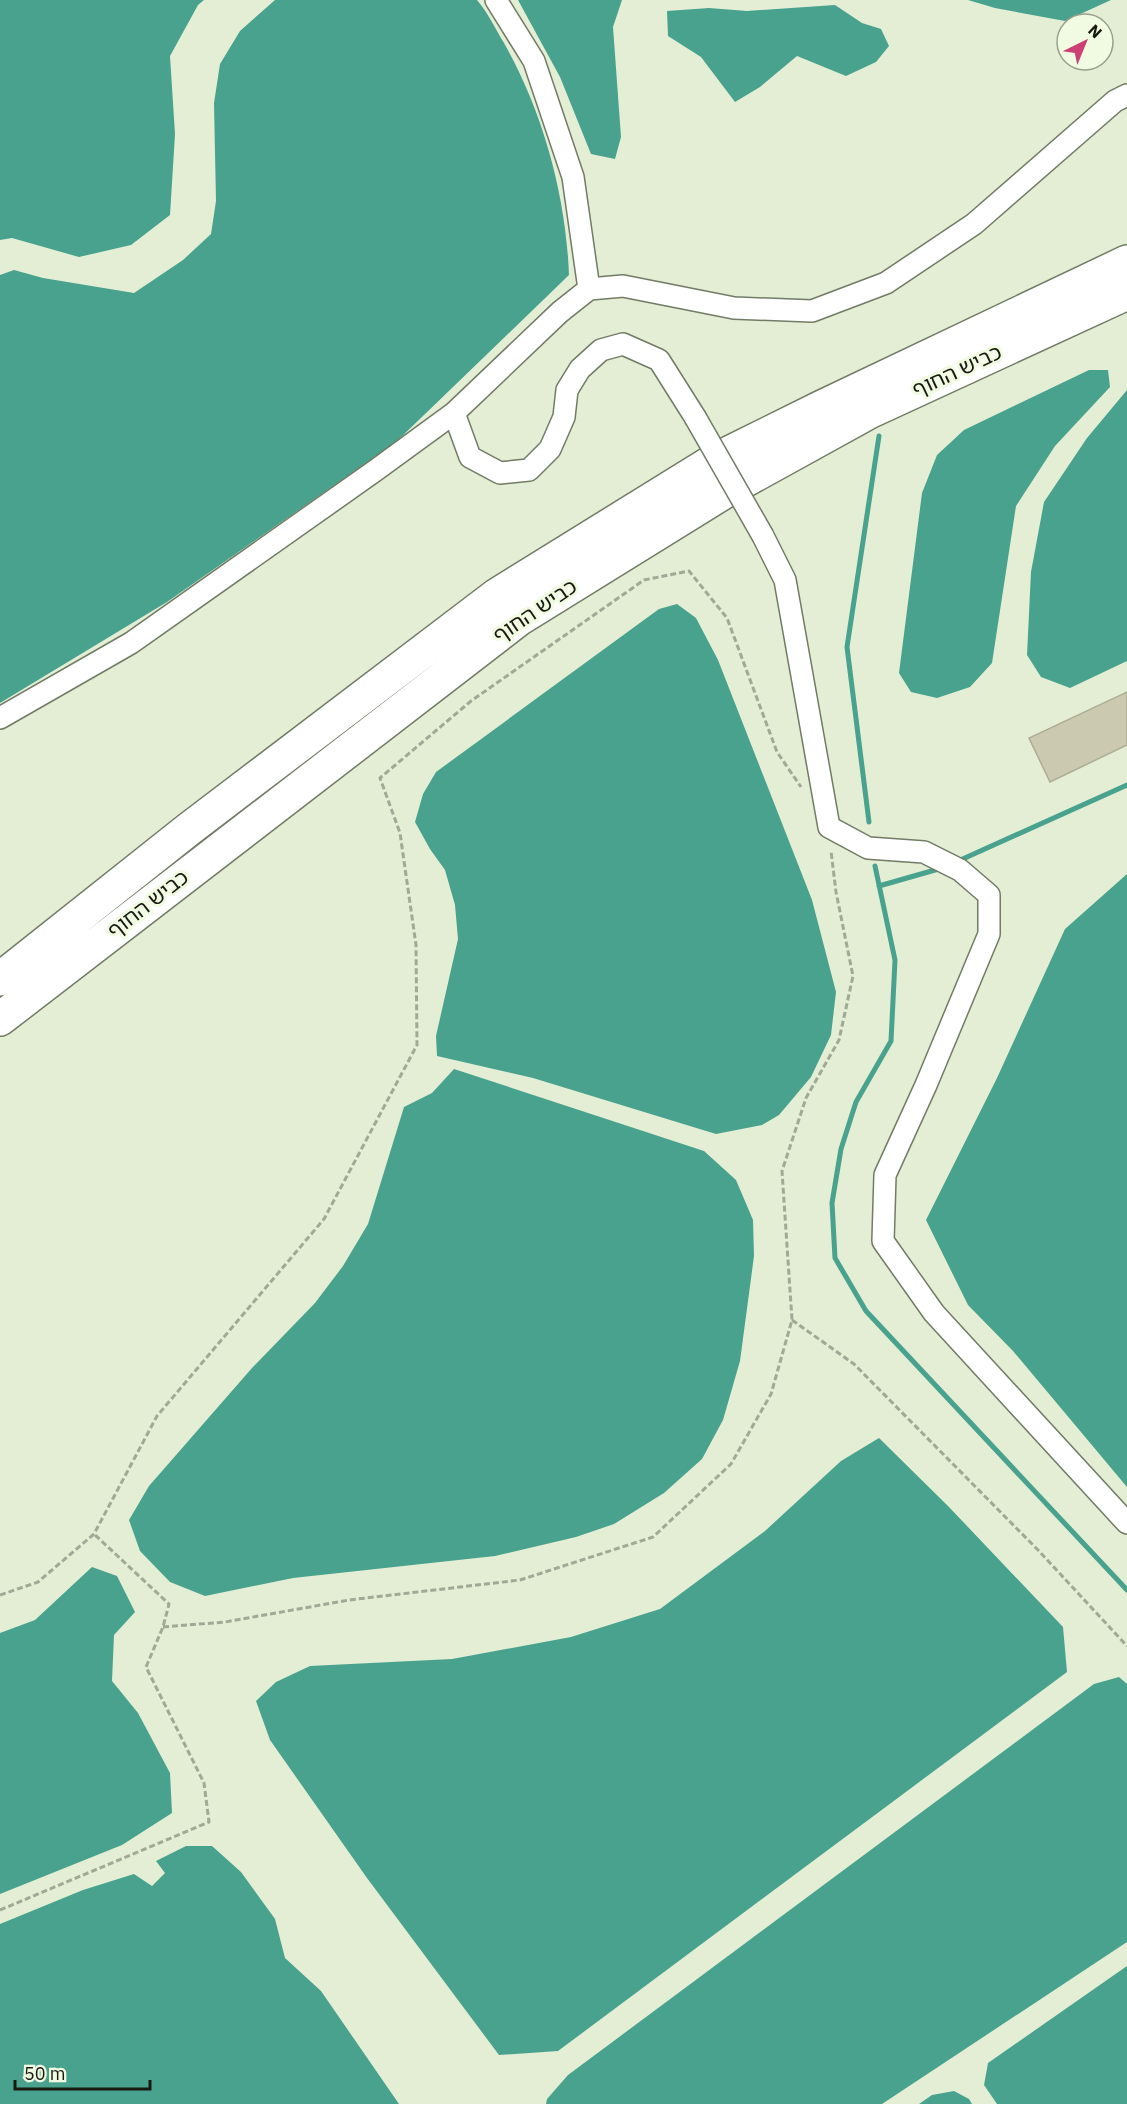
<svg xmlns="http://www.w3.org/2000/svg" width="1127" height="2104" viewBox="0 0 1127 2104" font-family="'IBM Plex Sans','Noto Sans Hebrew',sans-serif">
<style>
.water{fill:#49a28e}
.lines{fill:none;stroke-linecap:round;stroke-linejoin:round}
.stream{stroke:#49a28e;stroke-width:5}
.building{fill:#cbc9af;stroke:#afac94;stroke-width:1.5}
.street-casing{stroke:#717b65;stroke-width:24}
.highway-casing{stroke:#717b65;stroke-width:36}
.path{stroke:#a0a995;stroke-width:3;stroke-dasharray:6 3;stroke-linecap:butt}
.street{stroke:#fff;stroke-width:21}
.highway{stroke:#fff;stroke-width:33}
.street-bridge-casing{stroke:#717b65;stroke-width:24;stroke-linecap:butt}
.street-bridge{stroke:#fff;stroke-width:21}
.labels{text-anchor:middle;stroke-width:6;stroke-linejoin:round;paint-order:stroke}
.street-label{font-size:21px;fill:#161a11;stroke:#f0fbe2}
</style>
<rect width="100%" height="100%" fill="#e3eed5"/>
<path class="water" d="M0 0H204L198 5 170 56 175 134 170 215 131 245 79 257 12 238 0 240Z
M275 0H477C488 13 495 28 504 43 543 112 566 195 569 275L396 442 167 602 0 703V275L14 270 43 278 134 293 183 260 211 234 216 201 214 103 220 64 240 31Z
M518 0H622L613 27 621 137 615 159 591 154 560 77Z
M968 0H1111L1065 21 995 8Z
M835 5 862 23 881 29 889 46 876 62 846 76 797 56 760 87 735 102 701 57 668 36 667 11 709 8 747 11Z
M1089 370H1108L1110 387 1055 446 1016 506 992 663 970 687 937 698 911 692 899 673 922 493 937 455 964 430Z
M1127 390V661L1070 688 1041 677 1027 655 1031 572 1044 502 1087 438Z
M677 604 696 618 718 660 812 900 836 992 831 1035 811 1077 779 1115 762 1125 716 1134 533 1078 437 1056 436 1036 458 939 455 905 445 870 430 849 415 822 423 794 436 772 659 609Z
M1127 874V1487L1013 1351 968 1305 926 1220 997 1078 1065 929Z
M454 1069 704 1151 736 1180 753 1220 754 1256 740 1361 723 1420 702 1459 664 1493 614 1524 576 1537 495 1556 293 1578 205 1596 170 1582 140 1551 129 1520 149 1486 252 1368 315 1303 343 1266 368 1224 404 1107 432 1093Z
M879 1438 948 1506 1063 1627 1067 1672 558 2051 499 2055 367 1878 270 1740 256 1701 276 1682 310 1666 452 1659 571 1637 660 1609 765 1531 841 1461Z
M92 1567 117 1576 135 1612 114 1635 112 1681 138 1713 170 1773 172 1813 122 1845 0 1894V1633L35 1620Z
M1119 1677 1127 1684V1942L882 2104H546L547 2099 568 2075 1094 1684Z
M186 1846H212L241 1872 275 1919 285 1958 321 1991 399 2104H0V1924L83 1890 134 1874 152 1886 165 1873 156 1861Z
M1127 1966V2104H997L984 2085 988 2063Z
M954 2091 969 2099 972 2104H919L932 2095Z"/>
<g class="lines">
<path class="stream" d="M869 822 847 647 879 436
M956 862 1127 785
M875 866 895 960 891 1041 856 1102 841 1149 832 1203 835 1258 866 1311 1127 1590
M879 886 942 868"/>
</g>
<path class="building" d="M1127 692V745L1050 782 1029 738Z"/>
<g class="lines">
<g class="street-casing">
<path id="street" d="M496 0 534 61 573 177 589 289
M454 413 470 457 500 473 529 470 550 449 564 417 567 390 580 369 601 350 623 344 659 360 695 417
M763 536 785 580 829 827 868 848 924 852 960 870 989 895V934L926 1085 885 1175 883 1241 934 1313 1127 1523
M0 718 131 643 376 470 454 413 560 312 589 289 623 286 734 308 812 311 886 283 974 224 1115 101 1127 95"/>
</g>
<g class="highway-casing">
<path id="highway" d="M0 979 189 829 497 595 715 460 820 408 1127 262
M0 1019 519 619 724 492 869 412 1127 293"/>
</g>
<path class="path" d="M792 1320 854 1364 1038 1550 1127 1646
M0 1595 38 1582 94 1534 157 1416 324 1219 417 1045 416 945 400 833 380 778 471 701 644 580 689 571 727 618 777 752 801 787
M163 1627 225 1622 349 1600 520 1580 653 1537 731 1464 771 1394 792 1320 782 1171 806 1098 839 1040 853 976 836 892 831 851
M0 1910 209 1822 204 1783 146 1667 163 1627 169 1604 94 1534"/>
<use href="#street" class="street"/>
<use href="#highway" class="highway"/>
<g class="street-bridge-casing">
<path id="street-bridge" d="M695 417 763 536"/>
</g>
<use href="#street-bridge" class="street-bridge"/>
</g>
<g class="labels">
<g class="street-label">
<text transform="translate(957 371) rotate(-25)" y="7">כביש החוף</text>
<text transform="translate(535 611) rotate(-34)" y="7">כביש החוף</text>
<text transform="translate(148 904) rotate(-38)" y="7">כביש החוף</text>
</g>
</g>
<g transform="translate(1085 42) rotate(43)"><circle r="28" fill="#f0fbe2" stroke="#99a18e" stroke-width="1.5"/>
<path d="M0-4.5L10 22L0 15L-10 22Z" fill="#cc4074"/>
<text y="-9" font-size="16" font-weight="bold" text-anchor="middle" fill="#161a11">N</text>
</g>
<path d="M15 2080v9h135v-9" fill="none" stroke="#161a11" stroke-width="3"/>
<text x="24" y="2080" font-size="18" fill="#161a11" stroke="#f0fbe2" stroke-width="4.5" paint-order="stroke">50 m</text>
</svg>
